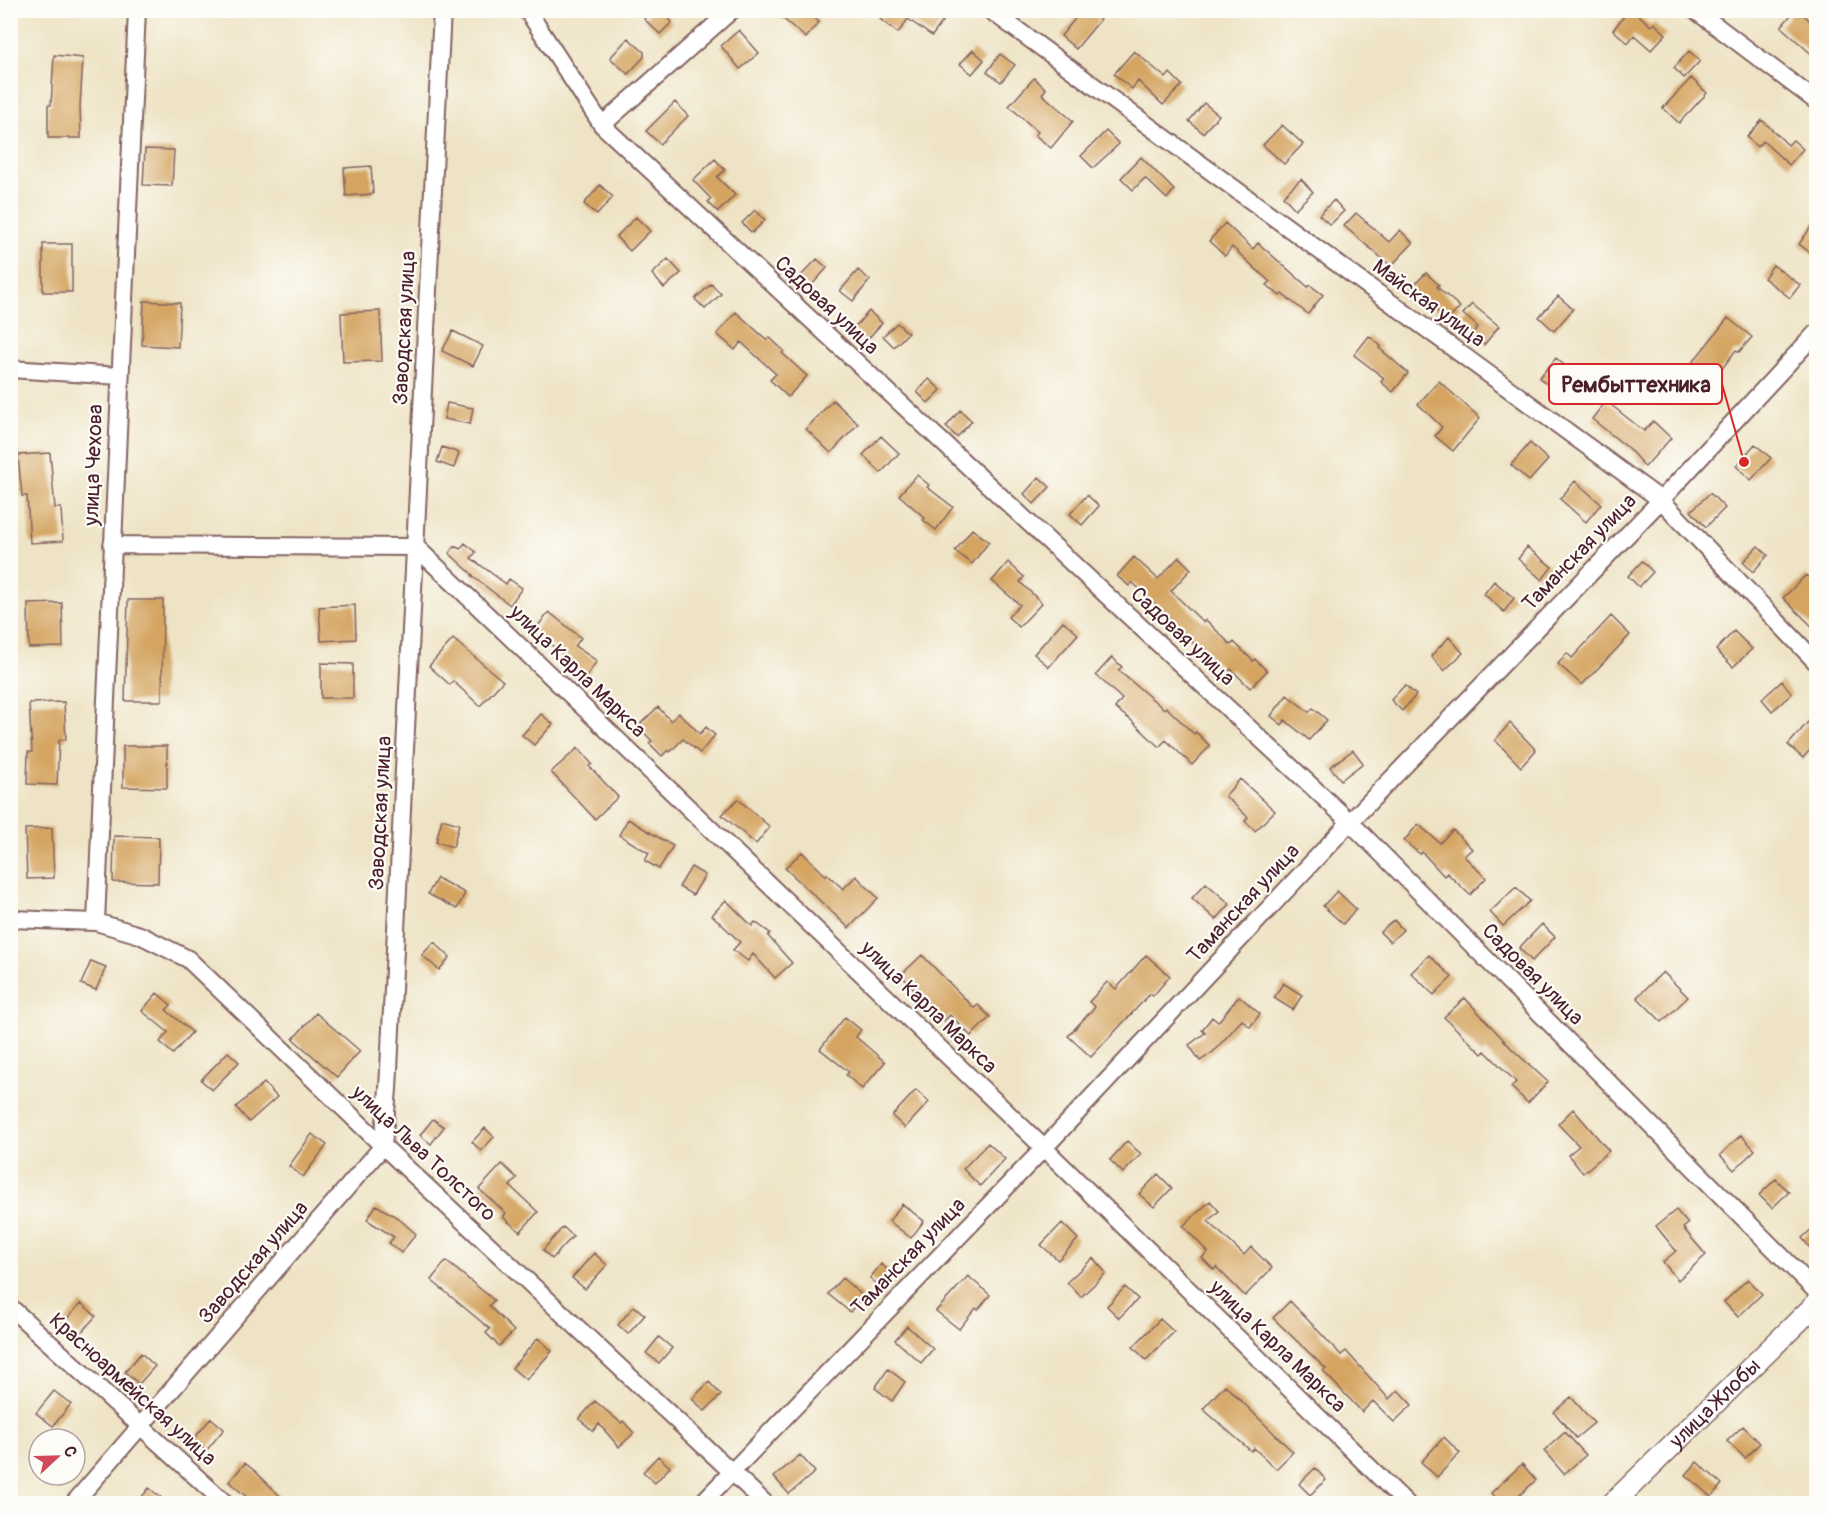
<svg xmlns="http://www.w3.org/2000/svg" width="1827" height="1514" viewBox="0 0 1827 1514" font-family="Pangolin,sans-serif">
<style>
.building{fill:#d4a461}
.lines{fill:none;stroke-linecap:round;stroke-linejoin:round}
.minor-casing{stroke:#836461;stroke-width:20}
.tertiary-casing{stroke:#836461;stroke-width:24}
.minor{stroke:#fff;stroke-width:16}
.tertiary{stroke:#fff;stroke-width:21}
.labels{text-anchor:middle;stroke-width:4.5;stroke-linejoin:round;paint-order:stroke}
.street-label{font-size:21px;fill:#4a1f2b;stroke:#fdfcf7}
.leader{fill:none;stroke:#d62828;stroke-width:2}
.callout-dot{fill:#d62828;stroke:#fdfcf7;stroke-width:2}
.callout{fill:#fdfcf7;stroke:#d62828;stroke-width:2}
.callout-label{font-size:22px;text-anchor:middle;font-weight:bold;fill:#4a1f2b}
</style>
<rect width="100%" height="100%" fill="#fdfcf7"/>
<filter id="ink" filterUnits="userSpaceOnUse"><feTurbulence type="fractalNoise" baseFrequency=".0167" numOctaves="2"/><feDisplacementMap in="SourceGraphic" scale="12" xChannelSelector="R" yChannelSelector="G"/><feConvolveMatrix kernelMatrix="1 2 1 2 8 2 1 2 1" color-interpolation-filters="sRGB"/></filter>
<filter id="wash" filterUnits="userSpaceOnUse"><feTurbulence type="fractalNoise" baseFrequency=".008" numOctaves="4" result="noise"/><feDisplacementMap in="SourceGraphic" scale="24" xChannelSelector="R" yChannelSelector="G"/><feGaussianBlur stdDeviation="1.35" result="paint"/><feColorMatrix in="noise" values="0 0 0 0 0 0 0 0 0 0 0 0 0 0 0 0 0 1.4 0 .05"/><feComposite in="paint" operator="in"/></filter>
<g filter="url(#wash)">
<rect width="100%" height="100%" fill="#eee3c5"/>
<g id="blocks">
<path class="building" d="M652 10H661L672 22 660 34 644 19Z
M773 10H806L819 22 806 38Z
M887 10H929L943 21 932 36 908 19 898 33 880 19Z
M1082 10H1088L1100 20 1076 49 1061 36Z
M1629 10H1633L1651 26 1654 23 1666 34 1651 50 1634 35 1628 43 1613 30Z
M1795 10H1799L1816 27V58L1781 27Z
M739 30 759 53 740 69 721 46Z
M628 38 644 52V57L628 74 610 58Z
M973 50 984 60 972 74 960 64Z
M1134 51 1166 78 1170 73 1182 85 1163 105 1138 81 1132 89 1114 74Z
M1689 51 1700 61 1684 78 1674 68Z
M1000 54 1015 65 1001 82 987 72Z
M54 55 83 58 80 106 81 138H48V105H51Z
M1034 78 1046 89 1042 94 1073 121 1051 148 1035 135 1038 132 1009 106Z
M1691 78 1707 93 1679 123 1663 108Z
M675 102 688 116 660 144 646 131Z
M1204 103 1219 115 1203 133 1189 121Z
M1762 120 1788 145 1793 140 1803 149 1789 165 1763 141 1757 147 1747 137Z
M1282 125 1303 144 1284 164 1263 145Z
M1106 131 1119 144 1093 168 1081 156Z
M145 149 174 150 172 186 143 185Z
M1141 157 1174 190 1167 199 1145 178 1133 190 1121 178Z
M715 159 725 170 717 177 735 195 718 212 708 202 711 199 693 180Z
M371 166 373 194 346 196 344 168Z
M1301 179 1313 192 1295 209 1283 196Z
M600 185 613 197 597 215 584 204Z
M1334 200 1344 211 1330 225 1319 215Z
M755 210 765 220 752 233 742 223Z
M1356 213 1389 242 1400 230 1413 243 1391 266 1344 226Z
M636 217 650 231 630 251 616 237Z
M1816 220V257L1799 244Z
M1225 223 1253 249 1258 243 1308 287 1310 285 1323 295 1308 314 1282 294 1280 296 1267 285 1270 282 1232 247 1225 256 1209 241Z
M43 244H72V292H43Z
M668 259 681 273 664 288 652 274Z
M817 259 827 268 809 288 798 279Z
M1773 265 1800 285 1790 298 1764 278Z
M858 270 870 280 853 301 840 291Z
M1426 273 1439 285 1437 287 1460 307 1448 320 1410 289Z
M711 284 721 294 705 309 695 299Z
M1558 296 1573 309 1554 331 1539 317Z
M144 301 180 303 178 347 142 345Z
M1472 304 1499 326 1484 345 1471 335 1478 327 1463 314Z
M380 311 382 361 343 362 341 313Z
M869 311 882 323 866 341 852 330Z
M736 312 767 340 769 337 784 351 782 353 807 376 788 397 770 380 776 374 741 342 735 350 717 334Z
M1728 318 1752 337 1739 352 1736 350 1709 386 1687 369Z
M897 323 908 333 894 347 883 336Z
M453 331 483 346 473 366 442 351Z
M1369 336 1381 346 1379 348 1408 373 1393 392 1381 382 1384 378 1354 355Z
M1556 358 1569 369 1553 389 1539 378Z
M929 379 941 390 928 403 917 392Z
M1439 381 1480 418 1453 451 1435 436 1442 427 1418 404Z
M833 400 858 424 831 453 806 429Z
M1606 401 1644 431 1653 421 1671 438 1645 467 1628 448 1592 419Z
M447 403 473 408 470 424 444 419Z
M960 410 972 421 957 437 946 427Z
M881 436 899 453 881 473 863 455Z
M1530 443 1548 460 1529 481 1511 465Z
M1755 444 1771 458 1751 480 1736 466Z
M442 447 459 453 454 468 437 462Z
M50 453 55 508H61L63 541 30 543 27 496H22L18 455Z
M917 475 929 485 927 487 953 507 936 530 923 520 925 518 899 495Z
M1039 477 1050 487 1034 504 1024 494Z
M1575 481 1601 504 1586 522 1560 499Z
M1710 493 1725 508 1706 527 1691 511Z
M1087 495 1099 506 1082 525 1070 514Z
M972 529 989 542 972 564 955 551Z
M465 543 476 552 471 558 506 584 509 579 522 588 510 605 472 576 473 575 449 553 455 546 460 549Z
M1758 546 1768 555 1753 572 1743 562Z
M1527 547 1552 567 1542 580 1518 559Z
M1134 557 1158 579 1179 557 1191 569 1171 591 1203 622 1206 620 1231 645 1234 642 1253 661 1255 659 1267 671 1250 688 1231 669 1227 673 1203 648 1200 650 1181 630 1179 633 1167 621 1170 618 1132 582 1129 586 1117 576Z
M1642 561 1653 572 1639 587 1628 576Z
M1008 562 1024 577 1020 582 1042 603 1019 627 1008 617 1020 605 992 581Z
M1806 575 1816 585V630L1783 598Z
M1494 581 1514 598 1504 612 1484 594Z
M128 600H163L162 701H125Z
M62 603 63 647 29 648 28 604Z
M355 605 356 639 321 641 319 607Z
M549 612 581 638 575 646 597 661 586 677 575 669 577 666 549 643 548 644 533 632Z
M1611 616 1630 635 1582 685 1558 664 1567 653 1572 658Z
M1063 621 1078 634 1049 667 1034 654Z
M1734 631 1752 649 1733 667 1716 650Z
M1449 637 1463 653 1444 671 1431 656Z
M453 639 503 681 480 706 453 681 450 685 429 666Z
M1112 657 1122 667 1118 670 1164 709 1166 707 1194 734 1196 732 1210 746 1192 765 1166 740 1159 747 1132 721 1115 708 1122 699 1096 675Z
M321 663 353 664V698H321Z
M1782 681 1792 694 1772 711 1762 699Z
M1405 685 1416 695 1402 711 1391 700Z
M1287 695 1309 712 1313 708 1327 720 1309 740 1285 720 1282 725 1271 716Z
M64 702 66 740H59L57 785 27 784 28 752H32L29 703Z
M658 707 671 721 679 713 700 734 706 727 715 735 700 753 683 739 670 752 668 750 662 756 649 743 652 741 638 726Z
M1816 713V743L1803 758 1788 745Z
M541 714 553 724 534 745 522 735Z
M1510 723 1536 750 1521 767 1495 740Z
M123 746H167V788L123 787Z
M578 748 592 764 589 766 618 797 595 819 551 772Z
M1353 750 1363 763 1341 780 1330 767Z
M1240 779 1275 811 1255 831 1245 821 1248 817 1225 796Z
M738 799 770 827 756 844 722 815Z
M442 819 459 824 453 847 436 842Z
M628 819 673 846 659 869 645 861 649 853 619 835Z
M1418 824 1440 843 1453 830 1472 849 1464 856 1486 878 1470 895 1447 873 1444 876 1422 852 1420 854 1404 841Z
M52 828 54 878 27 879 25 829Z
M114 836 159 837 158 883 113 882Z
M802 852 826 876 827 874 843 889 856 876 878 898 849 928 785 868Z
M691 867 705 875 693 895 679 887Z
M437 878 465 893 457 909 428 894Z
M1206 883 1230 904 1216 920 1192 898Z
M1516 887 1530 901 1503 926 1490 912Z
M1337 891 1356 909 1343 924 1323 906Z
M726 900 752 926 755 922 770 933 768 936 792 963 775 978 753 954 748 961 733 950 740 942 712 915Z
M1394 920 1403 930 1390 942 1380 932Z
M1542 924 1555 937 1532 961 1519 948Z
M434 942 450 957 439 970 422 955Z
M922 955 974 1008 978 1005 990 1017 971 1036 950 1015 944 1021 901 975Z
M1146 955 1170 976 1153 996 1150 994 1091 1057 1068 1036 1095 1007 1089 1002 1107 982 1116 989Z
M1429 955 1452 977 1434 995 1411 973Z
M91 961 106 967 96 990 81 984Z
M1663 972 1688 997 1662 1022 1637 997Z
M1283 983 1302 995 1293 1010 1274 998Z
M157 993 171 1005 166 1010 192 1032 173 1054 160 1042 168 1032 142 1011Z
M1239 996 1260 1014 1250 1027 1242 1020 1213 1052 1200 1061 1189 1045 1205 1033 1202 1030 1212 1017 1218 1022Z
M1465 998 1513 1050 1548 1082 1528 1103 1511 1087 1516 1082 1485 1051 1482 1054 1444 1017Z
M316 1013 360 1051 337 1077 293 1039Z
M845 1017 861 1030 856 1037 885 1062 862 1089 846 1075 849 1072 820 1049Z
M228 1052 239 1062 212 1090 201 1080Z
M264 1083 277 1097 249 1122 236 1107Z
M916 1090 929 1102 905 1128 892 1116Z
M1573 1109 1609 1151 1583 1173 1568 1155 1579 1146 1558 1124Z
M433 1119 444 1127 431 1144 420 1135Z
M485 1128 494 1137 481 1151 472 1142Z
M312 1134 327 1145 303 1177 289 1166Z
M1741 1135 1755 1150 1734 1170 1720 1155Z
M1127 1141 1141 1154 1123 1173 1110 1160Z
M988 1143 1005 1159 980 1186 963 1169Z
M502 1164 517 1178 510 1186 538 1212 520 1232 503 1217 506 1213 479 1189Z
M1158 1174 1172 1188 1154 1207 1139 1194Z
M1776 1179 1789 1192 1772 1208 1759 1195Z
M1210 1201 1219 1211 1208 1221 1244 1255 1251 1247 1272 1268 1245 1296 1216 1267 1214 1270 1202 1258 1208 1252 1183 1226Z
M902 1204 924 1221 911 1238 889 1221Z
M376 1205 398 1218 416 1234 401 1253 389 1243 394 1237 367 1220Z
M1676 1210 1688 1224 1683 1228 1706 1255 1678 1280 1663 1262 1676 1251 1656 1226Z
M1062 1223 1078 1239 1058 1260 1041 1245Z
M1816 1225V1255L1802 1238Z
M563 1227 573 1236 552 1259 543 1250Z
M594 1253 607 1265 585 1289 572 1278Z
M1093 1258 1106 1273 1081 1297 1067 1282Z
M446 1261 494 1300 489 1306 514 1331 499 1346 486 1333 490 1329 431 1280Z
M881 1264 892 1273 880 1287 870 1278Z
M968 1276 990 1295 978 1310 976 1308 959 1329 936 1311Z
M842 1278 863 1296 850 1312 828 1294Z
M1748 1279 1762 1294 1738 1317 1724 1302Z
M1125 1287 1138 1299 1119 1318 1107 1306Z
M1290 1301 1341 1355 1346 1351 1389 1399 1398 1390 1412 1405 1394 1422 1373 1401 1362 1412 1323 1371 1326 1369 1273 1318Z
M81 1303 96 1316 78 1336 63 1323Z
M634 1306 645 1315 628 1334 618 1325Z
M1160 1319 1174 1332 1146 1360 1133 1347Z
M907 1326 933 1349 921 1363 895 1340Z
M659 1337 672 1348 659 1363 646 1353Z
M538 1338 552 1351 526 1380 512 1368Z
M141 1353 155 1366 139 1384 125 1372Z
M888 1369 905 1382 892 1401 875 1388Z
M709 1382 721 1395 705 1411 692 1399Z
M1225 1385 1293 1452 1276 1469 1254 1448 1251 1451 1203 1409Z
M54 1391 71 1404 53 1426 36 1413Z
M1571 1397 1594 1423 1576 1438 1554 1412Z
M595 1401 621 1423 623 1421 634 1433 619 1447 599 1424 593 1431 579 1419Z
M211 1418 224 1429 206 1451 193 1440Z
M1743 1426 1760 1443 1745 1458 1727 1441Z
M1565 1432 1586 1455 1564 1474 1544 1451Z
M1444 1437 1460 1453 1437 1477 1421 1462Z
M800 1455 815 1472 789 1494 774 1477Z
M658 1456 670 1467 655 1483 643 1472Z
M1697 1462 1722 1484 1711 1497 1686 1475Z
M245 1463 256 1472 287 1503H254L229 1482Z
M1522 1464 1536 1480 1511 1503H1501L1491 1493Z
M1315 1468 1326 1480 1310 1495 1299 1484Z
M149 1488 168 1503H137Z"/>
</g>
</g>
<g filter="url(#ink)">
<use href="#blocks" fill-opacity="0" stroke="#836461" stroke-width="1.5"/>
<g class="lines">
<g class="minor-casing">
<path id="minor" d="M527 10 602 125 1350 822 1816 1291
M990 10 1661 500 1816 662
M1695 10 1816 101
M602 125 732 10
M10 369 120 376
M112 545 416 547 1044 1148 1407 1504
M10 919 96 922 140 935 188 959 383 1146 766 1504
M96 922 137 10
M10 1307 226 1504
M73 1504 383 1146 388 1089 442 10
M701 1504 1044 1148 1350 822 1661 500 1816 333"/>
</g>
<g class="tertiary-casing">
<g id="tertiary">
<path id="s1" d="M1612 1504 1816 1304"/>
</g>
</g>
<use href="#minor" class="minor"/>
<use href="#tertiary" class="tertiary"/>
</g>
</g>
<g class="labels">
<g class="street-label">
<text transform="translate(1429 303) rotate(36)" y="7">Майская улица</text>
<text transform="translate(827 305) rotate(43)" y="7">Садовая улица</text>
<text transform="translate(404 328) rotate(-87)" y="7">Заводская улица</text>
<text transform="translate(93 465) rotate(-88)" y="7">улица Чехова</text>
<text transform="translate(1579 552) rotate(-46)" y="7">Таманская улица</text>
<text transform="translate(1183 636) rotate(43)" y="7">Садовая улица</text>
<text transform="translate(578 671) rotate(44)" y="7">улица Карла Маркса</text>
<text transform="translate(380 813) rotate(-87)" y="7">Заводская улица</text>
<text transform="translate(1243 903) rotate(-47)" y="7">Таманская улица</text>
<text transform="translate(1533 974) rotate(45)" y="7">Садовая улица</text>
<text transform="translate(929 1007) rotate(44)" y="7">улица Карла Маркса</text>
<text transform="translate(424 1153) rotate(43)" y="7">улица Льва Толстого</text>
<text transform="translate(908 1256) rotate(-46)" y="7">Таманская улица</text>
<text transform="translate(253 1262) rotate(-49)" y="7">Заводская улица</text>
<text transform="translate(1278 1346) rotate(44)" y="7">улица Карла Маркса</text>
<text transform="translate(133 1389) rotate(42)" y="7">Красноармейская улица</text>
<text dy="7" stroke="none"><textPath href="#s1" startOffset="144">улица Жлобы</textPath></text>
</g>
</g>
<path class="leader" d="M1744 462L1722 384"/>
<circle class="callout-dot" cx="1744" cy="462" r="6"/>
<rect class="callout" x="1549" y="364" width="173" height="40" rx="6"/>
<g class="callout-label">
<text x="1636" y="392">Рембыттехника</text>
</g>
<rect width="1827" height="1514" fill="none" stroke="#fdfcf7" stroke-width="36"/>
<g transform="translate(57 1457) rotate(68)"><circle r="28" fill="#fdfcf7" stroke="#b5a4a5" stroke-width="1.5"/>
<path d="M0-4.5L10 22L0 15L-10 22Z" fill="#d1495b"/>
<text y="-9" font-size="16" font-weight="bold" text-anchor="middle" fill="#4a1f2b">С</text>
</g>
</svg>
